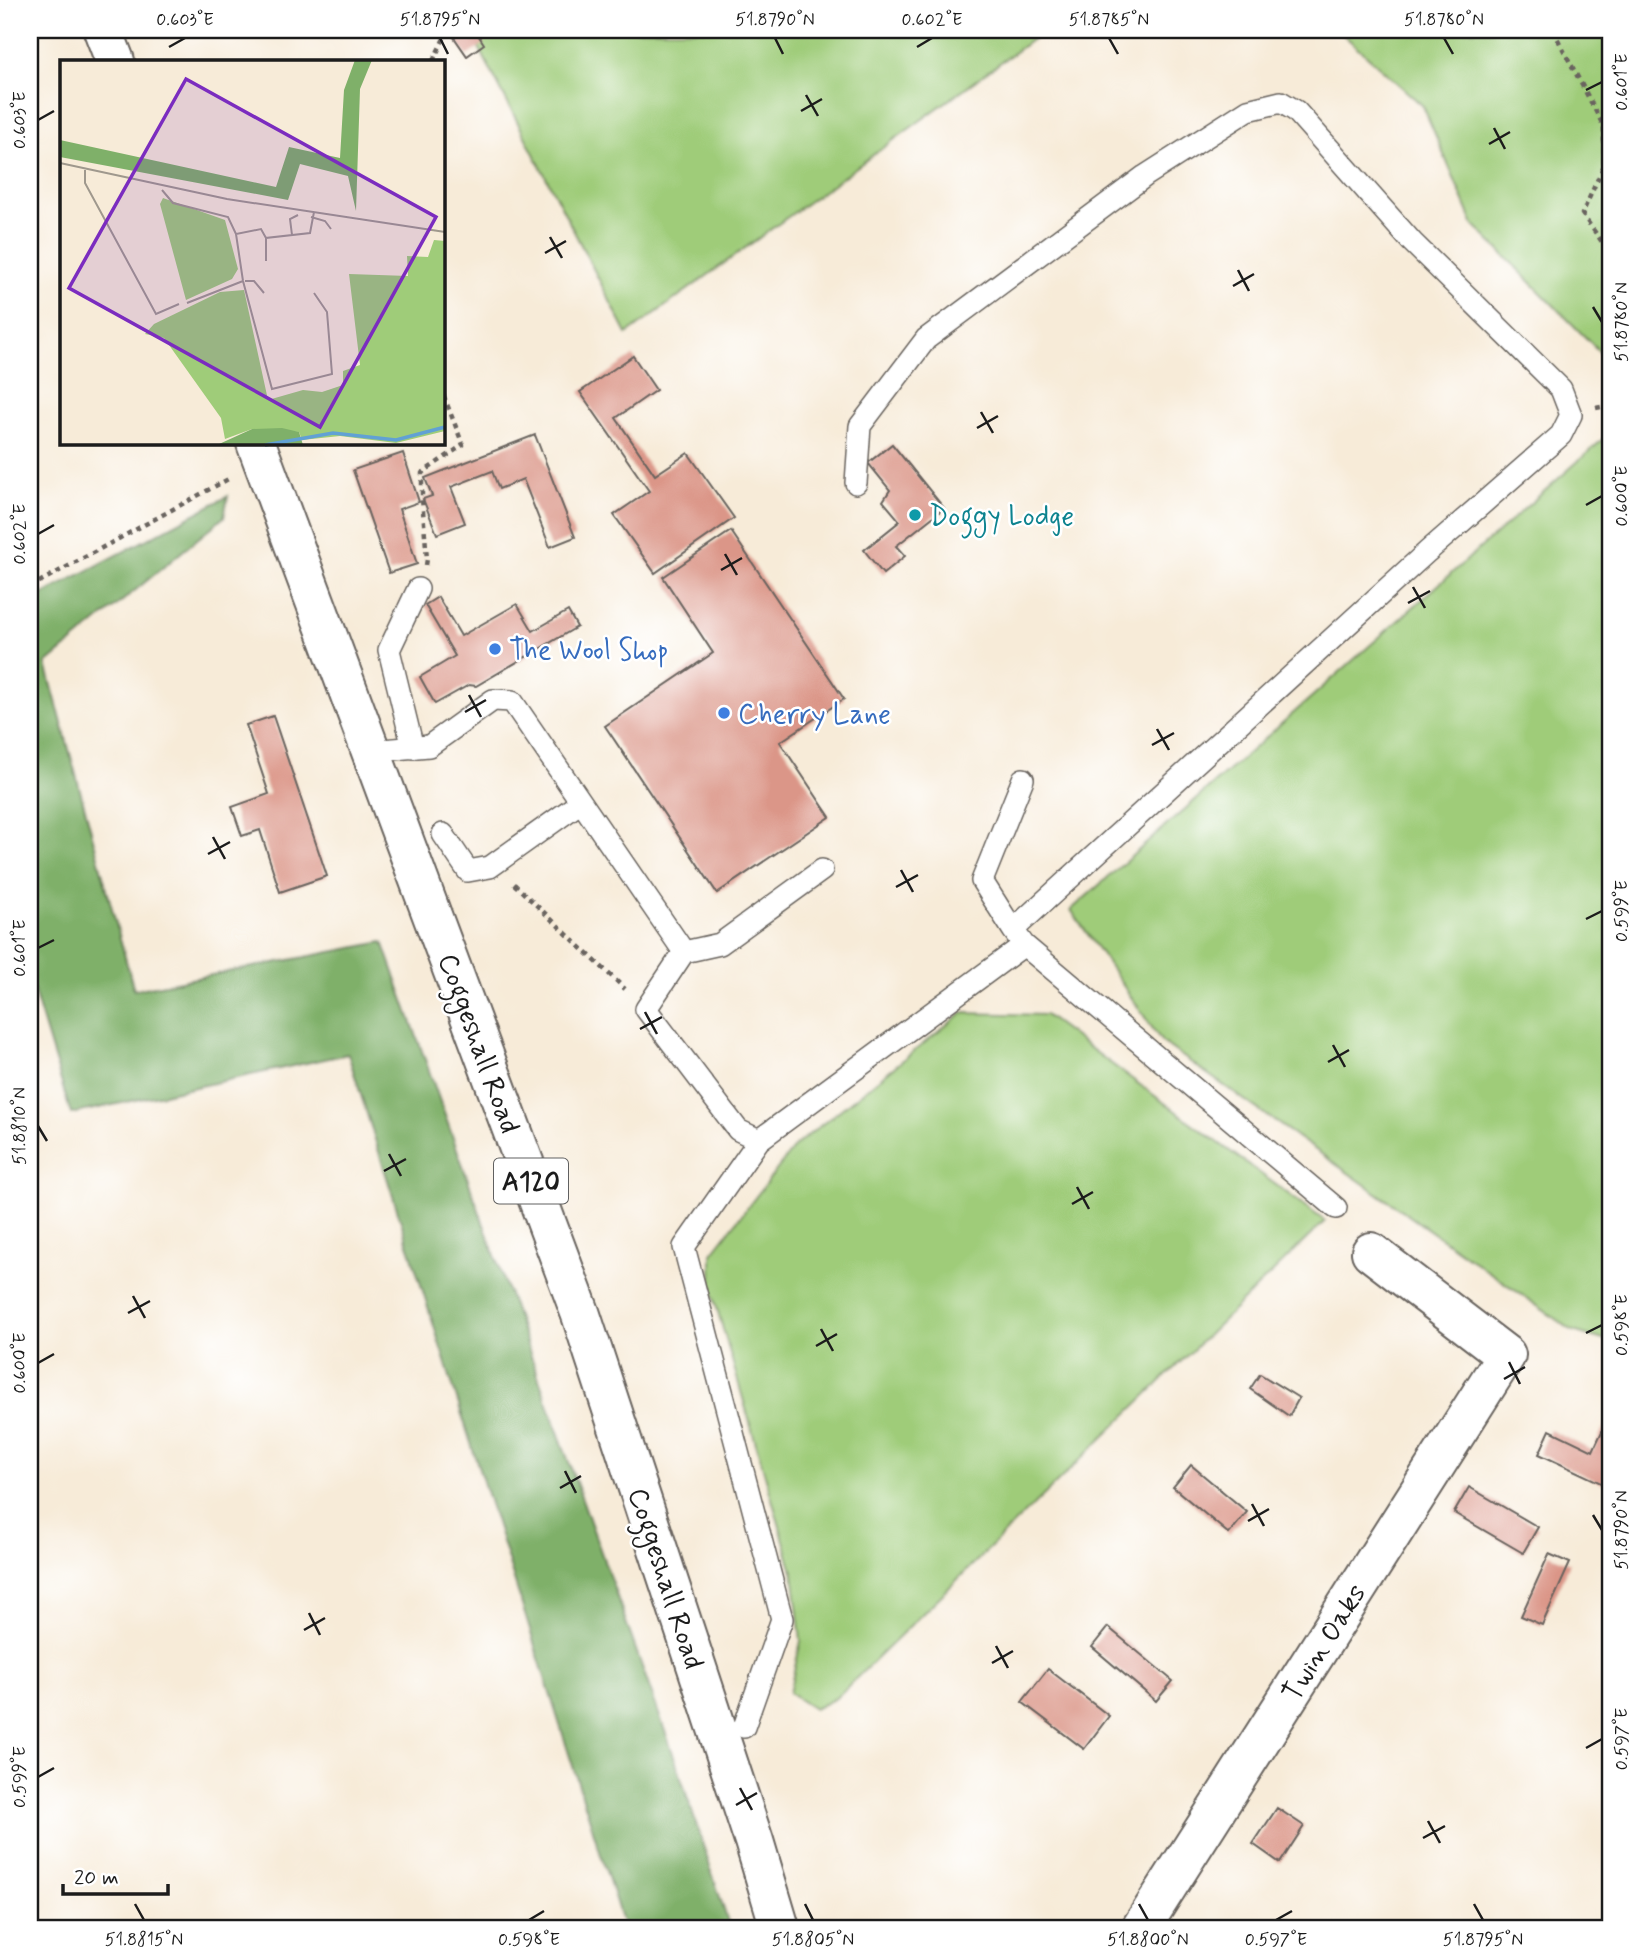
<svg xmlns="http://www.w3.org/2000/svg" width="1640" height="1958" viewBox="0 0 1640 1958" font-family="Mynerve,sans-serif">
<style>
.green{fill:#9fcc79;stroke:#5e744a;stroke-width:2}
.forest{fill:#7fb069;stroke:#4e6642;stroke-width:2}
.building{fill:#db9688}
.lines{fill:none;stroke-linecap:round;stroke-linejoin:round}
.service-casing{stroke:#69645e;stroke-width:24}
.minor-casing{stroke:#69645e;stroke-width:42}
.trunk-casing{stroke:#69645e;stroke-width:42}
.path{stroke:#69645e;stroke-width:4.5;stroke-dasharray:5 5;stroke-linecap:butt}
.service{stroke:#fff;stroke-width:21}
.minor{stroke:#fff;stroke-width:38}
.trunk{stroke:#fff;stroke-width:38}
.ticks{fill:none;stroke:#1c1c1c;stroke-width:2.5}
.culture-dot{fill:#0f9aa8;stroke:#fff;stroke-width:2.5}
.shop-dot{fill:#3f7fe0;stroke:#fff;stroke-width:2.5}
.labels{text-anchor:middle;stroke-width:5;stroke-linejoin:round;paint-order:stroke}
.shield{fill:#fff;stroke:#606060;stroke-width:2}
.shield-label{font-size:26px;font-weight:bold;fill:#1c1c1c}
.culture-label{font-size:28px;fill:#0d838f;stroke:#fff;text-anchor:start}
.shop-label{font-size:28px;fill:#366cbe;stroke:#fff;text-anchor:start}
.street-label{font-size:28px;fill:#1c1c1c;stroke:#fff}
.inset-river{fill:none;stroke:#61a1d4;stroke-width:3.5}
.inset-road{fill:none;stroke:#9f988d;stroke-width:2}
.view{fill:#7b2cbf;fill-opacity:0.15;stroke:#7b2cbf;stroke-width:3.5}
.inset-edge{fill:none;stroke:#1c1c1c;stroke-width:3.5}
.neatline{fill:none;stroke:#1c1c1c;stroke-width:2.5}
.ticks-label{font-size:18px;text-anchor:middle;fill:#1c1c1c}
</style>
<rect width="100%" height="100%" fill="#fff"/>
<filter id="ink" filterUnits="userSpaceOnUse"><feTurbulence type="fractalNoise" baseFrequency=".0143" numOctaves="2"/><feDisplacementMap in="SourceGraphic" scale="14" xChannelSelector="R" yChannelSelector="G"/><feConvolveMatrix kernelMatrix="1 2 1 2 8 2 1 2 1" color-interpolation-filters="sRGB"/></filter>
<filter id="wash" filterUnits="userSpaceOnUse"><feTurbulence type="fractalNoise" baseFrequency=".00686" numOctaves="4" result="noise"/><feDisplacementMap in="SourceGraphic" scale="28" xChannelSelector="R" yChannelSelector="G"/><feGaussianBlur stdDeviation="1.57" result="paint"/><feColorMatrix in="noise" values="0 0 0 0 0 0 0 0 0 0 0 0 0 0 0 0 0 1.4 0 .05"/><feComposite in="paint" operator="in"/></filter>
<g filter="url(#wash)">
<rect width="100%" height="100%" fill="#f7ebd8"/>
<path class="green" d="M470 30H1045L627 334Z
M1338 30H1610V362L1474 225 1423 106Z
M1610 433V1342L1573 1331 1162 1042 1071 910Z
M962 1013 1045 1015 1325 1221 836 1698 814 1709 789 1693 801 1641 793 1572 712 1291V1253L796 1145Z"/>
<path class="forest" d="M228 496 224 517 46 664 134 990 383 942 675 1759 730 1928H624L348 1054 71 1114 30 979V601Z"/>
<g id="blocks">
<path class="building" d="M449 30H475L484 44 467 56Z
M633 356 656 390 616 418 655 475 688 453 734 518 655 573 614 515 649 491 580 392Z
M535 435 575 537 550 547 523 479 499 489 492 471 451 487 465 523 437 534 423 499 432 496 425 478Z
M892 444 944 508 896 546 905 556 883 574 864 550 900 521 883 501 890 490 868 463Z
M403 453 419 502 399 509 417 564 389 573 353 470Z
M731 531 844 699 780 742 830 817 717 893 605 726 713 653 663 577Z
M438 597 461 636 517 604 533 631 568 611 577 627 476 686 469 685 435 704 420 677 455 656 425 605Z
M273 716 327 876 280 892 260 830 242 836 232 807 269 794 246 725Z
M1260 1374 1299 1398 1289 1416 1250 1389Z
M1610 1414V1468L1603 1484 1539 1454 1550 1430 1593 1451Z
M1191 1465 1247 1512 1229 1534 1173 1487Z
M1469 1487 1538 1527 1523 1553 1454 1513Z
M1549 1554 1570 1563 1542 1625 1521 1616Z
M1108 1627 1173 1681 1156 1701 1092 1647Z
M1048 1669 1109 1716 1084 1749 1022 1702Z
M1277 1808 1304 1826 1280 1863 1253 1844Z"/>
</g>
</g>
<g filter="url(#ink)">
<use href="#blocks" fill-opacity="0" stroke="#69645e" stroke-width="2"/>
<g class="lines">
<g class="service-casing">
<path id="service" d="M856 483 860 426 926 339 1145 176 1248 110 1281 102 1296 111 1412 242 1561 389 1571 415 1561 435 1427 552 1013 930 1024 945 1336 1208
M413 748 389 650 418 589
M371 751 429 746 493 700 512 701 684 952 720 944 822 870
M443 834 468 871 490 867 581 802
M1013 930 982 881 1023 779
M684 952 646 1009 738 1130 759 1140 1024 945
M744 1727 782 1619 684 1247 759 1140"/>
</g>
<g class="minor-casing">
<path id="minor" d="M1141 1928 1506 1355 1371 1252"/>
</g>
<g class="trunk-casing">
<path id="trunk" d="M103 30 115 61
M256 443 581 1315 754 1841 780 1928"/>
</g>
<path class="path" d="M1553 30 1604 127V165L1582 214 1610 253
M433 61 448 30
M1596 408 1610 405
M426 565 427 559 422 499V473L463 445 443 394
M30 587 232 477
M514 884 625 989"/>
<use href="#service" class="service"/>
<use href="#minor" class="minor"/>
<use href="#trunk" class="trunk"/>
</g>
</g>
<path class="ticks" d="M440 38 448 54M775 38 783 54M1109 38 1118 54M1444 38 1453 54M169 47 185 38M917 47 932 38M1586 90 1602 82M806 95 818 116M801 111 822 99M38 120 54 111M1494 128 1505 149M1489 144 1510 132M550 237 562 258M545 253 566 241M1238 270 1249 291M1233 286 1254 274M1593 307 1602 322M981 412 993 433M977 428 998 416M1586 505 1602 496M38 534 54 525M725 554 737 575M721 570 742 558M1413 587 1425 608M1408 603 1430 591M469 695 481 717M465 712 486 700M1157 729 1169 750M1152 745 1174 733M213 837 225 859M208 854 230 842M901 870 913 892M896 887 918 875M1586 919 1602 911M38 948 54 940M645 1012 657 1034M640 1029 662 1017M1333 1045 1345 1067M1328 1062 1349 1050M38 1126 47 1141M389 1154 401 1176M384 1171 406 1159M1077 1187 1089 1209M1072 1204 1093 1192M133 1296 145 1318M128 1313 150 1301M821 1329 833 1351M1586 1333 1602 1325M816 1346 837 1334M1509 1362 1520 1384M38 1363 54 1354M1504 1379 1525 1367M565 1471 576 1493M560 1488 581 1476M1252 1504 1264 1526M1593 1515 1602 1530M1248 1521 1269 1509M309 1613 320 1635M304 1630 325 1618M996 1646 1008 1668M992 1663 1013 1651M1586 1748 1602 1739M38 1777 54 1768M740 1788 752 1810M736 1805 757 1793M1428 1821 1440 1843M1423 1838 1445 1826M135 1904 144 1920M805 1904 813 1920M1139 1904 1148 1920M1474 1904 1483 1920M529 1920 544 1911M1276 1920 1292 1911"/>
<circle class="culture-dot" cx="915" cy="515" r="7"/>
<g class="shop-dot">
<circle cx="495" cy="649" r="7"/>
<circle cx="724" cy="713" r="7"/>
</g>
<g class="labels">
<rect class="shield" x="494" y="1158.5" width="74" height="45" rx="5"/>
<g class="shield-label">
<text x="531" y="1190">A120</text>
</g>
<g class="culture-label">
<text x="929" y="525">Doggy Lodge</text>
</g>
<g class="shop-label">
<text x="509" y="659">The Wool Shop</text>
<text x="738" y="723">Cherry Lane</text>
</g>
<g class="street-label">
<text transform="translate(480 1043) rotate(70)" y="10">Coggeshall Road</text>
<text transform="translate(667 1578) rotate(72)" y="10">Coggeshall Road</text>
<text transform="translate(1323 1642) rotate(-58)" y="10">Twin Oaks</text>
</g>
</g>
<g transform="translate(60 60)">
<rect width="385" height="385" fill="#f7ebd8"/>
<path d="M103 138 165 160 178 209 172 219 126 240 100 144ZM374 180 385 181V371L336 383 280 376 242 380 239 372 192 369 165 379 161 358 104 278 85 274 94 264 160 232 184 230 208 340 243 330 262 332 283 325V311L300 305 289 214 348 216 347 196 368 197Z" fill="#9fcc79"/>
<path d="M295 0H312L300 29 296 151 288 116 240 104 228 140 0 97V80L216 127 229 87 280 98 284 30ZM222 368 239 372 243 385H157L192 369Z" fill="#7fb069"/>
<path class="inset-river" d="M205 385 273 373 336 380 385 367"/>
<path class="inset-road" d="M0 103 167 139 385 172M25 110V123L96 254 119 244M102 130 113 143 168 157 176 174M251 157 265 161 271 169M232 175 230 159 238 155M206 178 201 169 176 174 183 221 212 329 272 314 267 252 254 233M206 201V178L250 173 254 152M185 221H194L204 233M127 243 183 221"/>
<path class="view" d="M126 19 376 157 260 367 9 228Z"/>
<rect width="385" height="385" class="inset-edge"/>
</g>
<rect width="1640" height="1958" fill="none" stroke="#fff" stroke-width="77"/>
<path d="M63 1884v10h105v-10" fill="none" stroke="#1c1c1c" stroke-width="3.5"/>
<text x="74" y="1884" font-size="21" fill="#1c1c1c" stroke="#ffffff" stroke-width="5" paint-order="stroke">20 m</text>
<rect x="38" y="38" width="1564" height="1882" class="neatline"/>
<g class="ticks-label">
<text x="185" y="25">0.603°E</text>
<text x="440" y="25">51.8795°N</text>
<text x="775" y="25">51.8790°N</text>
<text x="932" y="25">0.602°E</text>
<text x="1109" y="25">51.8785°N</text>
<text x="1444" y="25">51.8780°N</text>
<text transform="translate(1621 82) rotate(-90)" y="6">0.601°E</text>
<text transform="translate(19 120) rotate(-90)" y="6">0.603°E</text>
<text transform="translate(1621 322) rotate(-90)" y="6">51.8780°N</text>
<text transform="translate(1621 496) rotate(-90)" y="6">0.600°E</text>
<text transform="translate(19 534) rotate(-90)" y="6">0.602°E</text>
<text transform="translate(1621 911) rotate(-90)" y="6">0.599°E</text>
<text transform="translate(19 948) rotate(-90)" y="6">0.601°E</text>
<text transform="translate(19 1126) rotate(-90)" y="6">51.8810°N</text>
<text transform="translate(1621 1325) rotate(-90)" y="6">0.598°E</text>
<text transform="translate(19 1363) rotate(-90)" y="6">0.600°E</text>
<text transform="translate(1621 1530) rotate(-90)" y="6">51.8790°N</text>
<text transform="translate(1621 1739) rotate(-90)" y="6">0.597°E</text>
<text transform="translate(19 1777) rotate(-90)" y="6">0.599°E</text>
<text x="144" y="1945">51.8815°N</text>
<text x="529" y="1945">0.598°E</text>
<text x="813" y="1945">51.8805°N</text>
<text x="1148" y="1945">51.8800°N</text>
<text x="1276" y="1945">0.597°E</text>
<text x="1483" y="1945">51.8795°N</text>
</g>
</svg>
